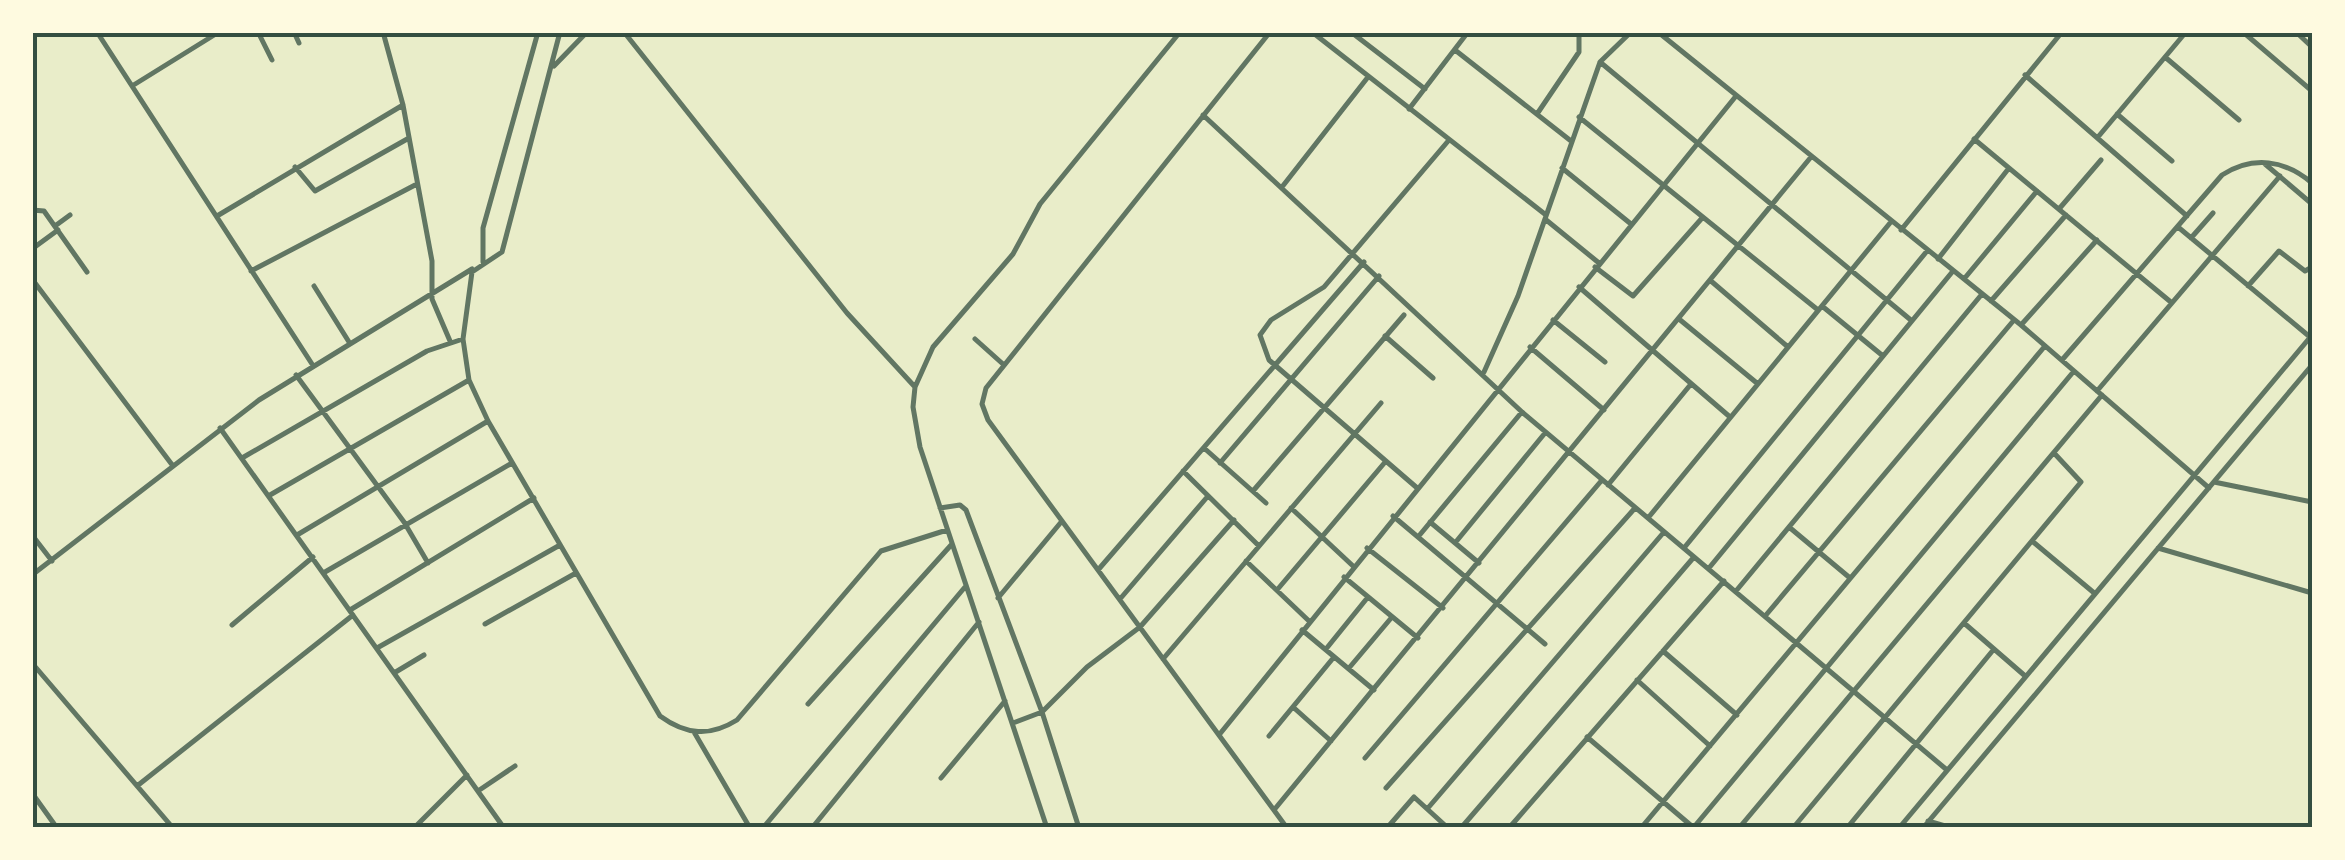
<svg xmlns="http://www.w3.org/2000/svg" width="2345" height="860" viewBox="0 0 2345 860" font-family="Quicksand,sans-serif">
<style>
.lines{fill:none;stroke-linecap:round;stroke-linejoin:round}
.minor{stroke:#617663;stroke-width:5}
.neatline{fill:none;stroke:#344e41;stroke-width:4}
</style>
<rect width="100%" height="100%" fill="#e9edc9"/>
<g class="lines">
<path class="minor" d="M97 32 312 364
M258 32 272 60
M294 32 299 43
M383 32 403 105 432 261V299L450 341
M560 32 502 252 472 272 463 339 469 380 488 421 660 716C686 735 710 737 737 720L881 551 947 530
M624 32 847 313 915 387
M1270 32 986 388 982 404 988 420 1287 828
M1312 32 1546 215
M1351 32 1425 89
M1658 32 2021 325 2209 488
M2243 32 2312 91
M2296 32 2312 47
M1455 50 1571 141
M2165 57 2239 120
M1600 62 1912 321
M554 66 587 32
M2025 75 2187 216
M132 86 219 32
M1409 109 1468 32
M1537 114 1579 52V32
M2117 114 2172 161
M1203 115 1522 412 1947 770
M1579 117 1818 310
M2098 137 2186 32
M1974 139 2172 303
M2265 164 2312 204
M295 167 315 191 409 138
M1562 168 1631 224
M1282 187 1368 77
M2059 209 2101 160
M32 210 44 211 87 272
M217 216 403 105
M1545 219 1599 263
M55 226 70 215
M2178 227 2310 337
M1901 230 2062 32
M2191 238 2213 213
M32 249 58 230
M1938 259 2009 168
M483 262V228L538 32
M1595 267 1633 296 1703 217
M251 271 417 184
M32 279 173 466
M1964 279 2037 191
M1711 281 1788 347
M314 286 349 342
M2248 286 2279 251 2305 271 2312 267
M1579 287 1730 417
M1991 301 2066 215
M1822 306 1883 356
M1679 319 1758 384
M1553 320 1605 362
M2021 325 2097 240
M1385 336 1433 378
M975 339 1004 365
M1530 347 1604 410
M2062 360 2222 175C2253 155 2285 160 2312 183
M1484 372 1518 296 1600 62 1631 32
M296 375 404 522 428 563
M2097 391 2280 176
M220 428 504 828
M1204 448 1266 503
M242 458 427 351 463 339
M1220 463 1379 276
M1183 471 1259 546
M2214 482 2312 502
M1608 485 1691 384
M1416 487 1269 360 1260 335 1271 320 1324 287 1449 140
M1253 491 1404 315
M270 495 469 380
M940 508 960 505 966 510 1042 712 1079 828
M1291 508 1353 566
M1393 516 1545 644
M1648 518 1890 223
M1430 522 1479 563
M1789 527 1850 578
M32 535 52 561
M297 535 488 421
M1418 537 1521 413
M2032 541 2093 592
M1455 543 1545 433
M1367 548 1443 608
M1684 548 1927 251
M2158 548 2312 593
M1246 561 1309 621
M1709 568 1953 271
M1098 570 1364 262
M325 572 512 463
M32 575 259 400 472 269
M1344 577 1418 638
M1277 590 1386 461
M1736 591 1982 294
M998 598 1062 521
M1120 599 1208 496
M350 610 534 498
M1766 615 2014 320
M1964 623 2024 675
M485 624 576 573
M232 625 313 557
M1302 630 1374 690
M377 648 560 545
M1326 649 1368 597
M1663 651 1737 715
M1163 659 1381 403
M32 663 173 828
M1349 668 1392 617
M394 673 424 655
M1637 680 1710 746
M808 704 952 544
M1293 707 1331 741
M1013 723 1042 712 1087 667 1140 627 1234 520
M694 732 750 828
M1219 735 1736 96
M1269 736 1334 657
M1587 737 1694 828
M1365 758 1602 480
M941 778 1005 701
M137 786 353 615
M1386 788 1635 508
M478 791 515 766
M32 793 57 828
M1428 808 1664 532
M1274 810 1811 157
M1928 821 1952 828
M1694 827 2074 371
M414 828 467 775
M763 828 965 587
M812 828 979 622
M1047 828 920 447 913 407 915 387 933 347 1013 254 1040 204 1180 32
M1387 828 1414 797 1448 828
M1461 828 1694 557
M1509 828 1724 581
M1641 828 2045 346
M1739 828 2102 395
M1793 828 2081 482 2054 453
M1847 828 1994 649
M1899 828 2312 335
M1923 828 2312 365"/>
</g>
<rect width="2345" height="860" fill="none" stroke="#fefae0" stroke-width="70"/>
<rect x="35" y="35" width="2275" height="790" class="neatline"/>
</svg>
